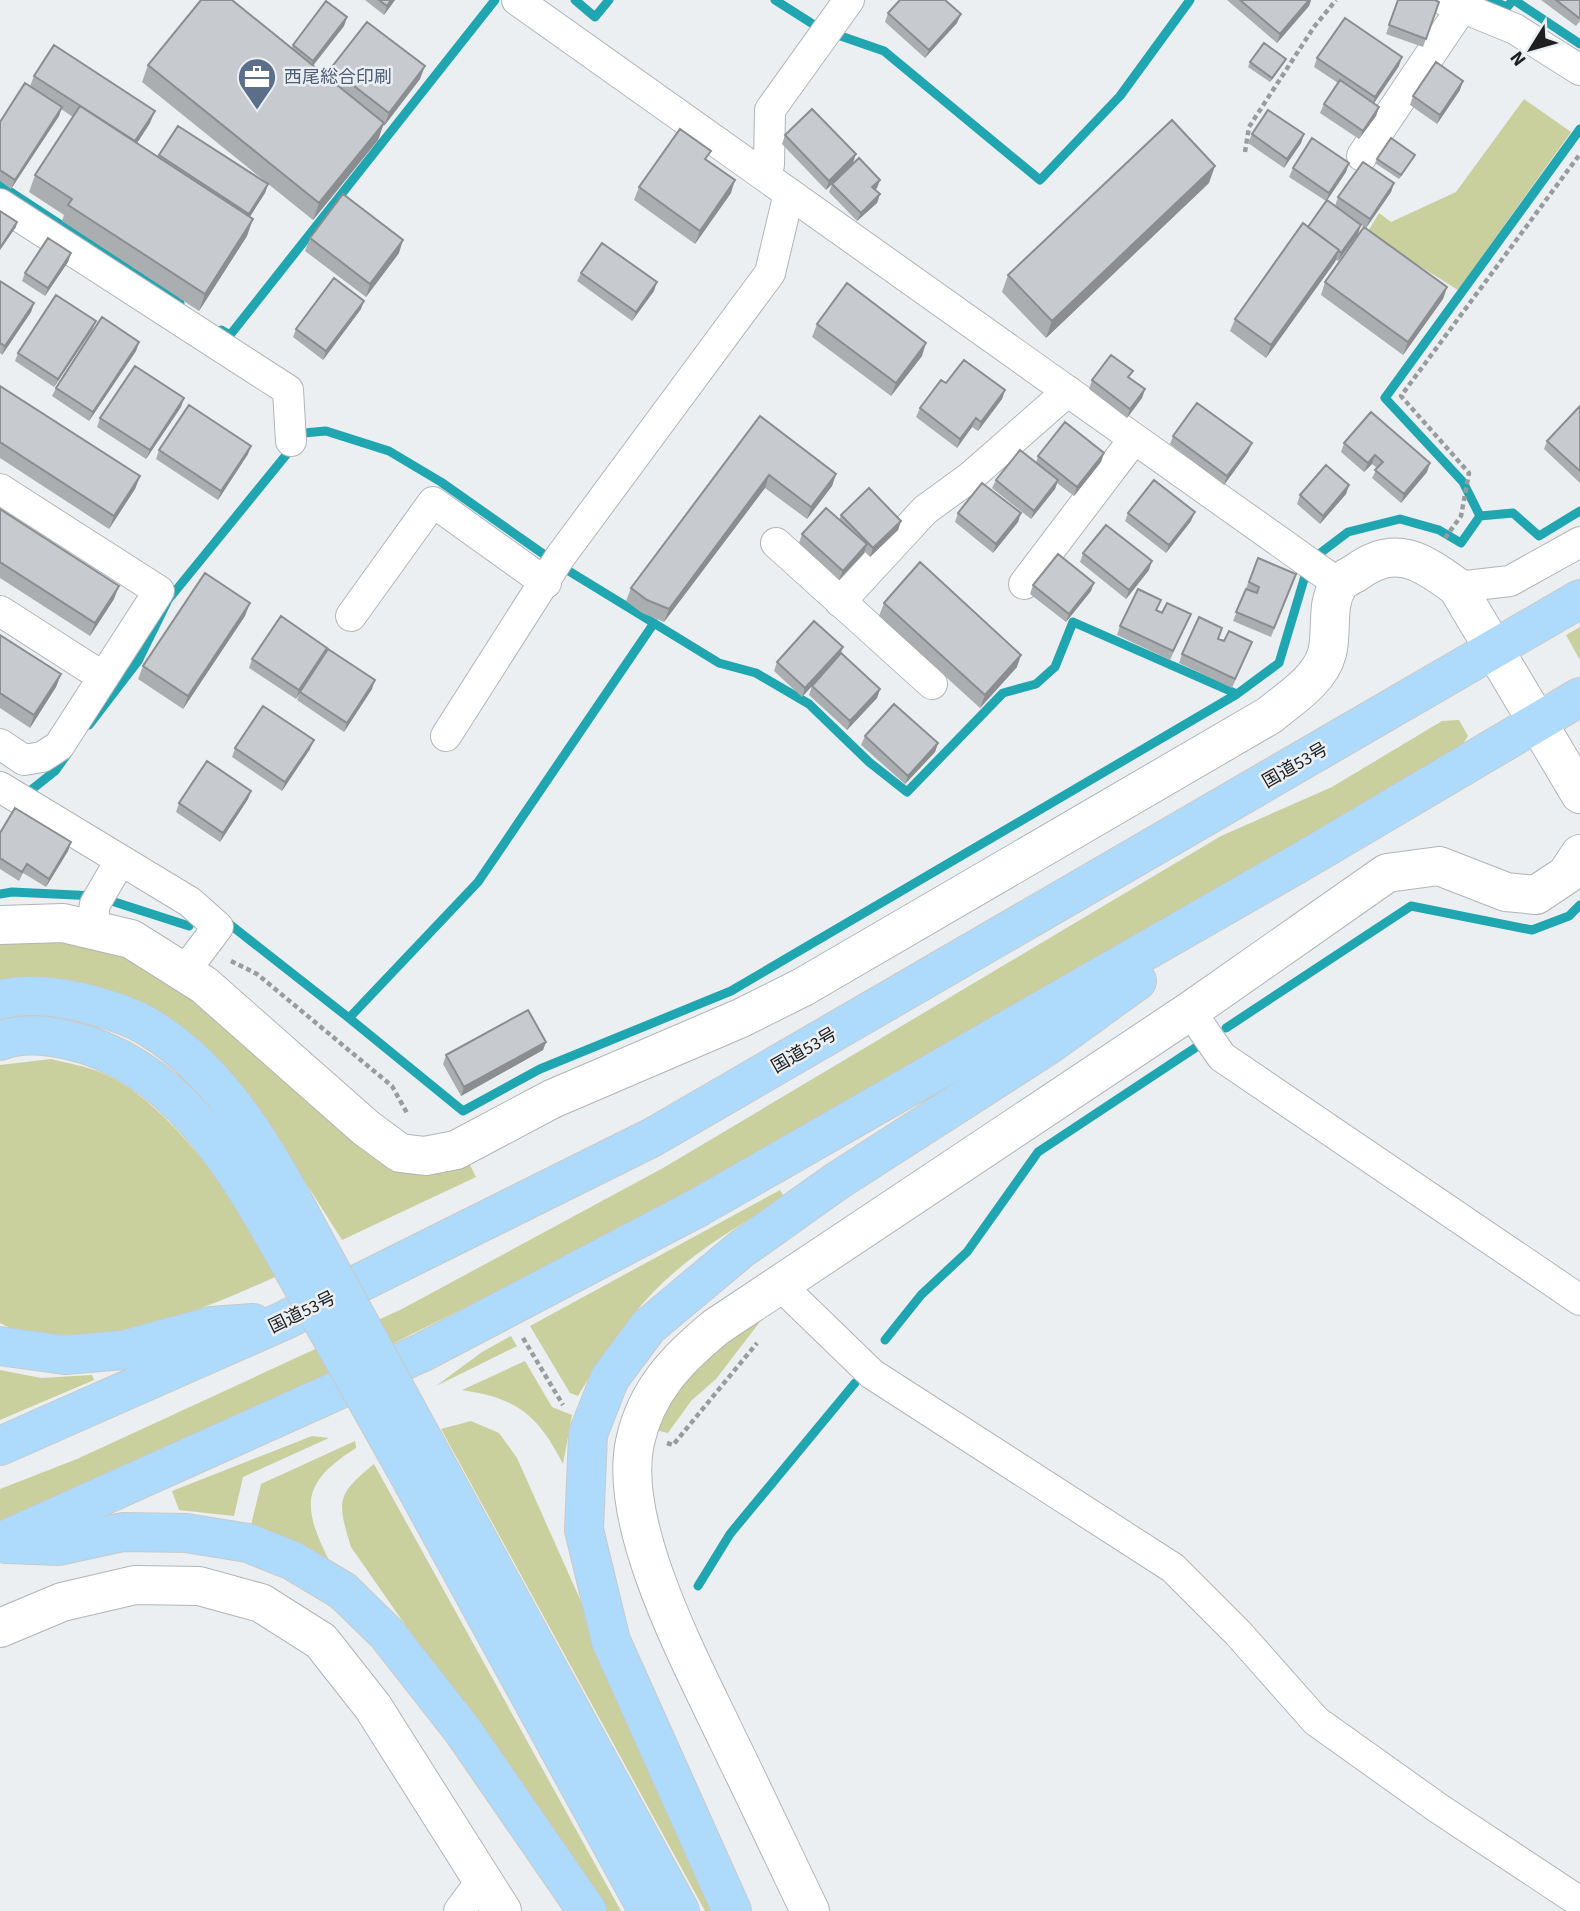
<svg xmlns="http://www.w3.org/2000/svg" width="1580" height="1911" viewBox="0 0 1580 1911" font-family="'Source Sans 3','Noto Sans JP',sans-serif">
<style>
.green{fill:#c9cf9d}
.lines{fill:none;stroke-linecap:round;stroke-linejoin:round}
.stream{stroke:#20a6b0;stroke-width:9}
.street-casing{stroke:#b1b5b8;stroke-width:32}
.secondary-casing{stroke:#b1b5b8;stroke-width:40}
.highway-casing{stroke:#c9c9c9;stroke-width:40}
.path{stroke:#999c9e;stroke-width:4.5;stroke-dasharray:5 3.5;stroke-linecap:butt}
.street{stroke:#fff;stroke-width:30}
.secondary{stroke:#fff;stroke-width:38}
.highway{stroke:#aedbfb;stroke-width:38}
.highway-bridge-casing{stroke:#c9c9c9;stroke-width:40;stroke-linecap:butt}
.highway-bridge{stroke:#aedbfb;stroke-width:38}
.wall{fill:#abaeb1}
.shaded-wall{fill:#8b8d90}
.building{fill:#c7cace;stroke:#8b8d90;stroke-width:2}
.labels{text-anchor:middle;stroke-width:5;stroke-linejoin:round;paint-order:stroke}
.service-label{font-size:18px;fill:#4e5e75;stroke:#ebeff2;text-anchor:start}
.street-label{font-size:18px;fill:#1d1f20;stroke:#ebeff2}
</style>
<rect width="100%" height="100%" fill="#ebeff2"/>
<path class="green" d="M1524 99 1571 132 1458 290 1367 233 1379 213 1391 222 1456 192Z
M1580 627V660L1566 635Z
M1459 720 1468 736 1459 750C1075 970 697 1202 296 1390 198 1436 101 1482 0 1521V1489L77 1459 402 1309 663 1168 1221 836 1332 787 1442 721Z
M15 940H71L128 954 198 998 361 1149 396 1169 468 1161 476 1177 342 1240 290 1158 213 1060 0 987V945Z
M51 1059C67 1063 86 1066 102 1073 173 1103 243 1209 275 1277 202 1310 123 1343 42 1333 26 1332 14 1331 0 1323V1065Z
M780 1190 784 1197C748 1221 709 1242 677 1270 635 1305 605 1351 578 1396L570 1393 530 1326Z
M756 1318 759 1323 716 1379 691 1401 668 1433 655 1430C680 1377 712 1355 756 1318Z
M511 1336 517 1346 436 1386 482 1352Z
M525 1361 552 1407 572 1415 563 1464C538 1415 517 1398 462 1390Z
M0 1370 41 1378 92 1375 94 1380 0 1420Z
M471 1421 499 1433 517 1458 719 1911H705L441 1429Z
M312 1436 329 1438 243 1477 234 1516 179 1510 172 1491Z
M355 1441 356 1448C302 1482 301 1505 329 1560L251 1525 261 1484Z
M374 1464 621 1911H604L351 1547C337 1501 336 1495 374 1464Z"/>
<g class="lines">
<path class="stream" d="M575 0 595 17 609 0
M775 0 819 28
M1490 0 1507 7 1513 0
M1514 0 1580 44
M832 33 884 51 1040 180 1120 96 1190 0
M0 185 180 303
M221 330 230 335 495 0
M1480 516 1463 482 1385 398 1580 129
M89 725 138 661 168 600 304 433 326 431 389 451 441 482 559 565 719 663 756 673 809 704 869 762 907 792 1003 693 1036 684 1055 667 1073 622 1237 694 1279 663 1305 576 1319 554 1348 532 1400 519 1439 530 1461 543 1480 516 1513 513 1539 536 1580 511
M26 794 55 771 68 753
M0 894 12 892 96 896 189 926
M223 919 349 1018 478 882 654 623
M349 1018 463 1111 540 1069 731 991 1237 694
M1226 1028 1411 906 1532 930 1569 916 1580 905
M885 1340 921 1295 967 1252 1038 1152 1201 1044
M698 1586 730 1534 855 1383"/>
<g class="street-casing">
<path id="street" d="M517 0 1339 584
M1444 0 1515 29 1580 70
M1362 156 1461 9
M764 175 769 165 770 110 849 0
M0 204 288 390 291 441
M0 489 159 591 59 746 42 757 24 760 0 744
M776 543 932 684
M1024 584 1134 439
M1457 587 1510 581 1580 542
M840 602 925 510 969 478 1068 391
M0 611 103 677
M351 616 433 502 546 583
M446 736 560 557 770 273 789 193
M0 787 190 902 218 927 184 972
M91 929 95 904 120 861
M1190 1011 1222 1057 1580 1300
M779 1284 872 1374 1173 1568 1238 1633 1316 1721 1438 1808 1580 1902
M459 1911 482 1880"/>
</g>
<g class="secondary-casing">
<path id="secondary" d="M0 925 63 923 131 939 204 985 366 1128 400 1153 425 1156 456 1150 552 1099 741 1018 803 987 1270 715C1290 698 1320 680 1327 653 1333 631 1325 605 1339 584 1343 579 1352 575 1357 572 1396 543 1422 562 1457 587L1580 794
M0 1628 62 1602 135 1585 199 1586 261 1603 321 1641 373 1707 502 1911
M810 1911C782 1853 755 1795 727 1738 691 1662 617 1525 635 1442 646 1391 677 1359 716 1327L1190 1011 1387 873 1439 866 1506 892 1536 895 1566 875 1580 854"/>
</g>
<g class="highway-casing">
<path id="highway" d="M0 1000C27 992 59 997 85 1003 106 1009 131 1016 150 1028 227 1075 272 1161 313 1238
M0 1041C22 1032 46 1035 68 1040 175 1063 234 1165 284 1253
M0 1346 65 1355 123 1350 211 1326 253 1323
M0 1446 283 1321 653 1137 1580 599
M432 1456 680 1911
M405 1468 648 1911
M0 1542 423 1352 699 1207 1306 859 1580 697
M6 1544 59 1546 123 1532 186 1533 248 1543 293 1561 343 1591 387 1634 463 1731 587 1911
M732 1911 611 1641 584 1530 588 1434 610 1378 648 1327 740 1250 837 1181 1047 1046 1137 981"/>
</g>
<path class="path" d="M1245 152 1249 127 1314 27 1336 0
M1445 538 1461 516 1469 473 1401 396 1580 154
M231 961 257 974 392 1086 407 1113
M523 1338 563 1405
M667 1443 673 1445 757 1343"/>
<use href="#street" class="street"/>
<use href="#secondary" class="secondary"/>
<use href="#highway" class="highway"/>
<g class="highway-bridge-casing">
<path id="highway-bridge" d="M313 1238 432 1456
M284 1253 405 1468"/>
</g>
<use href="#highway-bridge" class="highway-bridge"/>
</g>
<path class="wall" d="M365 0H395L384 15Z
M1227 0H1311L1309 6 1277 43Z
M1398 0 1439 2 1423 47 1386 34Z
M1541 0H1580V21L1576 26Z
M888 13 957 23 925 58 885 22Z
M347 17 344 26 313 66 327 77 331 68 420 79 384 126 383 125 378 140 313 220 142 82 148 65 292 48 293 45Z
M1317 58 1399 66 1374 103 1379 107 1376 116 1359 139 1320 113 1324 104 1338 83 1314 67Z
M1250 62 1284 63 1270 82 1248 67Z
M34 76 150 123 137 143 158 157 178 126 268 184 265 193 250 216 247 236 199 311 62 221 64 215 29 192 35 175 73 117 61 109 59 116 11 189 0 181V122L30 86Z
M1460 90 1437 124 1410 105 1413 96Z
M1252 134H1304L1301 143 1284 168 1248 143Z
M785 135 853 163 826 190 782 144Z
M1415 155 1413 159 1399 179 1375 163 1377 159Z
M707 160 731 193 695 244 634 200 639 187Z
M1349 163 1346 172 1327 200 1335 206 1338 197 1394 183 1391 192 1366 228 1344 212 1358 234 1338 261 1336 260 1266 358 1230 331 1235 319 1308 227 1326 201 1289 177 1293 168Z
M880 180 875 190 880 194 877 203 857 221 829 192 832 184Z
M1209 183 1046 338 1002 292 1008 275Z
M310 238 399 253 366 297 305 251Z
M71 253 68 262 45 296 22 281 25 273Z
M581 273 654 291 632 321 577 281Z
M0 281 34 303 31 312 2 355 0 353Z
M1325 282 1447 287 1443 299 1403 355 1321 295Z
M361 309 323 360 293 337 296 329Z
M817 324 922 356 891 396 812 337Z
M92 330 54 387 15 361 18 353Z
M139 342 136 351 89 421 52 396 56 388Z
M1092 380 1145 389 1142 398 1127 418 1089 389Z
M946 383 1005 390 1002 399 978 431 972 427 957 448 916 417 920 408Z
M0 386 140 476 135 489 109 529 0 458Z
M1580 406V483L1544 449 1547 441Z
M181 407 146 459 97 427 100 418Z
M760 416 836 474 832 486 807 519 765 488 664 622 642 613 626 601 631 588Z
M1173 436 1252 443 1248 452 1224 485 1170 444Z
M1344 443 1427 472 1401 503 1372 478 1377 468 1372 464 1364 472 1341 452Z
M159 450 248 454 218 500 156 459Z
M1104 453 1101 462 1074 496 1057 483 1055 489 1031 519 992 488 996 480 1036 462 1038 456Z
M1349 485 1346 494 1320 524 1297 504 1300 495Z
M0 509 114 599 90 636 0 578Z
M958 513 1018 522 993 553 955 522Z
M1128 513 1191 521 1166 553 1125 521Z
M841 515 901 521 898 530 870 557 864 551V553L839 580 799 543 802 534 839 520Z
M1083 553 1149 570 1126 599 1080 562Z
M1258 558 1296 574 1271 637 1233 621Z
M1033 585 1091 591 1066 622 1030 594Z
M884 603 1017 667 980 708 879 616Z
M1157 611 1162 613 1191 614 1170 660 1117 635 1120 626Z
M245 616 183 709 138 679 143 666Z
M0 635 61 674 56 687 30 728 0 708Z
M1224 641 1252 642 1232 688 1179 663 1182 654Z
M325 654 372 689 344 732 297 700 300 692 296 699 249 668 252 659Z
M840 655 802 697 774 671 777 662Z
M812 686 880 689 877 698 847 730 809 695Z
M865 736 938 743 935 752 905 784 861 745Z
M235 748 310 749 282 791 232 757Z
M251 791 248 799 220 842 176 812 179 803Z
M0 833 71 842 68 851 46 887 23 873 19 881 0 869Z
M546 1042 543 1050 461 1096 443 1064 446 1055Z"/>
<path class="shaded-wall" d="M391 0H395L384 15 387 6Z
M1309 0H1311L1309 6 1277 43 1280 34Z
M961 14 957 23 925 58 929 50Z
M347 17 344 26 310 69 313 61Z
M1402 57 1399 66 1372 106 1375 97Z
M1286 59 1284 63 1270 82 1272 78Z
M425 66 420 79 384 126 389 113Z
M1463 81 1460 90 1437 124 1440 115Z
M62 107 59 116 11 189 15 180Z
M1379 107 1376 116 1359 139 1363 131Z
M155 111 150 123 130 154 135 141Z
M384 123 378 140 313 220 319 203Z
M1304 134 1301 143 1284 168 1287 159Z
M856 154 853 163 826 190 829 181Z
M1415 155 1413 159 1399 179 1401 175Z
M1349 163 1346 172 1326 202 1329 193Z
M1215 166 1209 183 1046 338 1052 321Z
M735 180 731 193 695 244 700 231Z
M880 180 877 188 869 196 872 187Z
M1394 183 1391 192 1366 228 1370 219Z
M268 184 265 193 246 223 249 214Z
M880 194 877 203 857 221 861 213Z
M253 219 247 236 199 311 205 294Z
M17 222 16 227 0 250V248Z
M1361 225 1358 234 1338 261 1341 253Z
M403 240 399 253 366 297 370 284Z
M1339 250 1335 262 1266 358 1271 345Z
M71 253 68 262 45 296 48 288Z
M657 282 654 291 632 321 636 312Z
M1447 287 1443 299 1403 355 1408 342Z
M364 301 361 309 323 360 326 351Z
M34 303 31 312 2 355 5 346Z
M96 321 92 330 54 387 58 379Z
M139 342 136 351 89 421 93 412Z
M926 343 922 356 891 396 896 383Z
M1145 389 1142 398 1127 418 1130 409Z
M1005 390 1002 399 978 431 981 422Z
M184 398 181 407 146 459 150 450Z
M976 418 972 427 957 448 960 439Z
M1252 443 1248 452 1224 485 1227 476Z
M251 446 248 454 218 500 221 491Z
M1104 453 1101 462 1074 496 1077 487Z
M1375 455 1372 464 1364 472 1368 463Z
M1430 463 1427 472 1401 503 1404 494Z
M836 474 832 486 807 519 811 507Z
M769 475 765 488 664 622 669 609Z
M140 476 135 489 109 529 114 516Z
M1058 480 1055 489 1031 519 1034 511Z
M1349 485 1346 494 1320 524 1323 516Z
M1195 512 1191 521 1166 553 1169 545Z
M1021 513 1018 522 993 553 996 544Z
M901 521 898 530 870 557 873 548Z
M867 544 864 553 839 580 843 571Z
M1152 561 1149 570 1126 599 1129 590Z
M1094 583 1091 591 1066 622 1069 614Z
M119 586 114 599 90 636 95 623Z
M250 603 245 616 183 709 188 696Z
M843 647 840 655 802 697 805 688Z
M327 648 324 656 296 699 299 690Z
M1021 655 1017 667 980 708 985 695Z
M61 674 56 687 30 728 34 715Z
M375 680 372 689 344 732 347 723Z
M880 689 877 698 847 730 850 721Z
M314 740 310 749 282 791 285 782Z
M938 743 935 752 905 784 908 776Z
M251 791 248 799 220 842 223 833Z
M71 842 68 851 46 887 49 879Z
M546 1042 543 1050 461 1096 464 1087Z"/>
<path class="building" d="M201 0H232L384 123 319 203 148 65Z
M379 0H391L387 6Z
M900 0H945L961 14 929 50 888 13Z
M1240 0H1309L1280 34Z
M1398 0H1435L1439 2 1426 39 1389 25Z
M1556 0H1580V16L1579 18Z
M326 1 347 17 313 61 293 45Z
M1345 18 1402 57 1375 97 1317 58Z
M367 22 425 66 389 113 331 68Z
M1264 43 1286 59 1272 78 1250 62Z
M54 45 155 111 135 141 34 76Z
M1436 62 1463 81 1440 115 1413 96Z
M1340 80 1379 107 1363 131 1324 104Z
M25 83 62 107 15 180 0 170V122Z
M80 106 253 219 205 294 68 205 72 199 35 175Z
M812 109 856 154 829 181 785 135Z
M1268 110 1304 134 1287 159 1252 134Z
M1172 120 1215 166 1052 321 1008 275Z
M178 126 268 184 249 214 159 155Z
M680 129 711 151 705 159 735 180 700 231 639 187Z
M1312 138 1349 163 1329 193 1293 168Z
M1391 138 1415 155 1401 175 1377 159Z
M859 158 880 180 872 187 880 194 861 213 832 184Z
M1363 162 1394 183 1370 219 1338 197Z
M343 194 403 240 370 284 310 238Z
M1327 200 1361 225 1341 253 1339 251V250L1308 227Z
M0 211 17 222 0 248Z
M1303 223 1339 250 1271 345 1235 319Z
M1364 227 1447 287 1408 342 1325 282Z
M48 238 71 253 48 288 25 273Z
M602 243 657 282 636 312 581 273Z
M334 278 364 301 326 351 296 329Z
M0 281 34 303 5 346 0 343Z
M847 283 926 343 896 383 817 324Z
M56 295 96 321 58 379 18 353Z
M102 317 139 342 93 412 56 388Z
M1111 355 1133 371 1128 377 1145 389 1130 409 1092 380Z
M964 360 1005 390 981 422 976 418 960 439 920 408 941 380 946 383Z
M135 366 184 398 150 450 100 418Z
M0 386 140 476 114 516 0 442Z
M1197 403 1252 443 1227 476 1173 436Z
M189 405 251 446 221 491 159 450Z
M1580 406V471L1547 441Z
M1371 412 1430 463 1404 494 1375 470 1383 462 1375 455 1368 463 1344 443Z
M760 416 836 474 811 507 769 475 669 609 647 600 631 588Z
M1065 422 1104 453 1077 487 1038 456Z
M1020 450 1058 480 1034 511 996 480Z
M1326 465 1349 485 1323 516 1300 495Z
M1154 480 1195 512 1169 545 1128 513Z
M982 483 1021 513 996 544 958 513Z
M869 488 901 521 873 548 841 515Z
M826 508 867 544 843 571 802 534Z
M0 509 119 586 95 623 0 562Z
M1106 525 1152 561 1129 590 1083 553Z
M1058 554 1094 583 1069 614 1033 585Z
M1258 558 1296 574 1274 628 1236 612 1246 589 1257 593 1259 587 1249 582Z
M920 562 1021 655 985 695 884 603Z
M205 573 250 603 188 696 143 666Z
M1138 589 1161 600 1156 610 1162 613 1167 603 1191 614 1173 651 1120 626Z
M281 616 327 648 299 690 252 659Z
M1199 617 1222 628 1218 639 1224 641 1229 631 1252 642 1235 679 1182 654Z
M814 621 843 647 805 688 777 662Z
M0 635 61 674 34 715 0 693Z
M328 649 375 680 347 723 300 692Z
M841 653 880 689 850 721 812 686Z
M894 704 938 743 908 776 865 736Z
M263 706 314 740 285 782 235 748Z
M207 761 251 791 223 833 179 803Z
M15 808 71 842 49 879 27 864 22 872 0 858V833Z
M528 1010 546 1042 464 1087 446 1055Z"/>
<defs>
<g id="office-pin" transform="scale(2.0125)"><path d="M0 17L-7.5 6A9.5 9.5 0 1 1 7.5 6Z" fill="#5c6f8a" stroke="#ebeff2"/><path d="M-6-3h4V-5.5h4V-3h4V5H-6ZM-1-4.5V-3h2v-1.5ZM-6 0V1H6V0Z" fill="#fff"/></g>
</defs>
<g fill-rule="evenodd">
<use href="#office-pin" x="257" y="77"/>
</g>
<g class="labels">
<g class="service-label">
<text x="284" y="83">西尾総合印刷</text>
</g>
<g class="street-label">
<text transform="translate(1295 765) rotate(-30)" y="6">国道53号</text>
<text transform="translate(804 1050) rotate(-30)" y="6">国道53号</text>
<text transform="translate(302 1312) rotate(-26)" y="6">国道53号</text>
</g>
</g>
<g transform="translate(1531 49) rotate(233)" stroke="#ebeff2" stroke-width="5" paint-order="stroke">
<path d="M0-5L12 26L0 18L-12 26Z" fill="#1d1f20"/>
<text y="-10" font-size="19" font-weight="bold" text-anchor="middle" fill="#1d1f20">N</text>
</g>
</svg>
